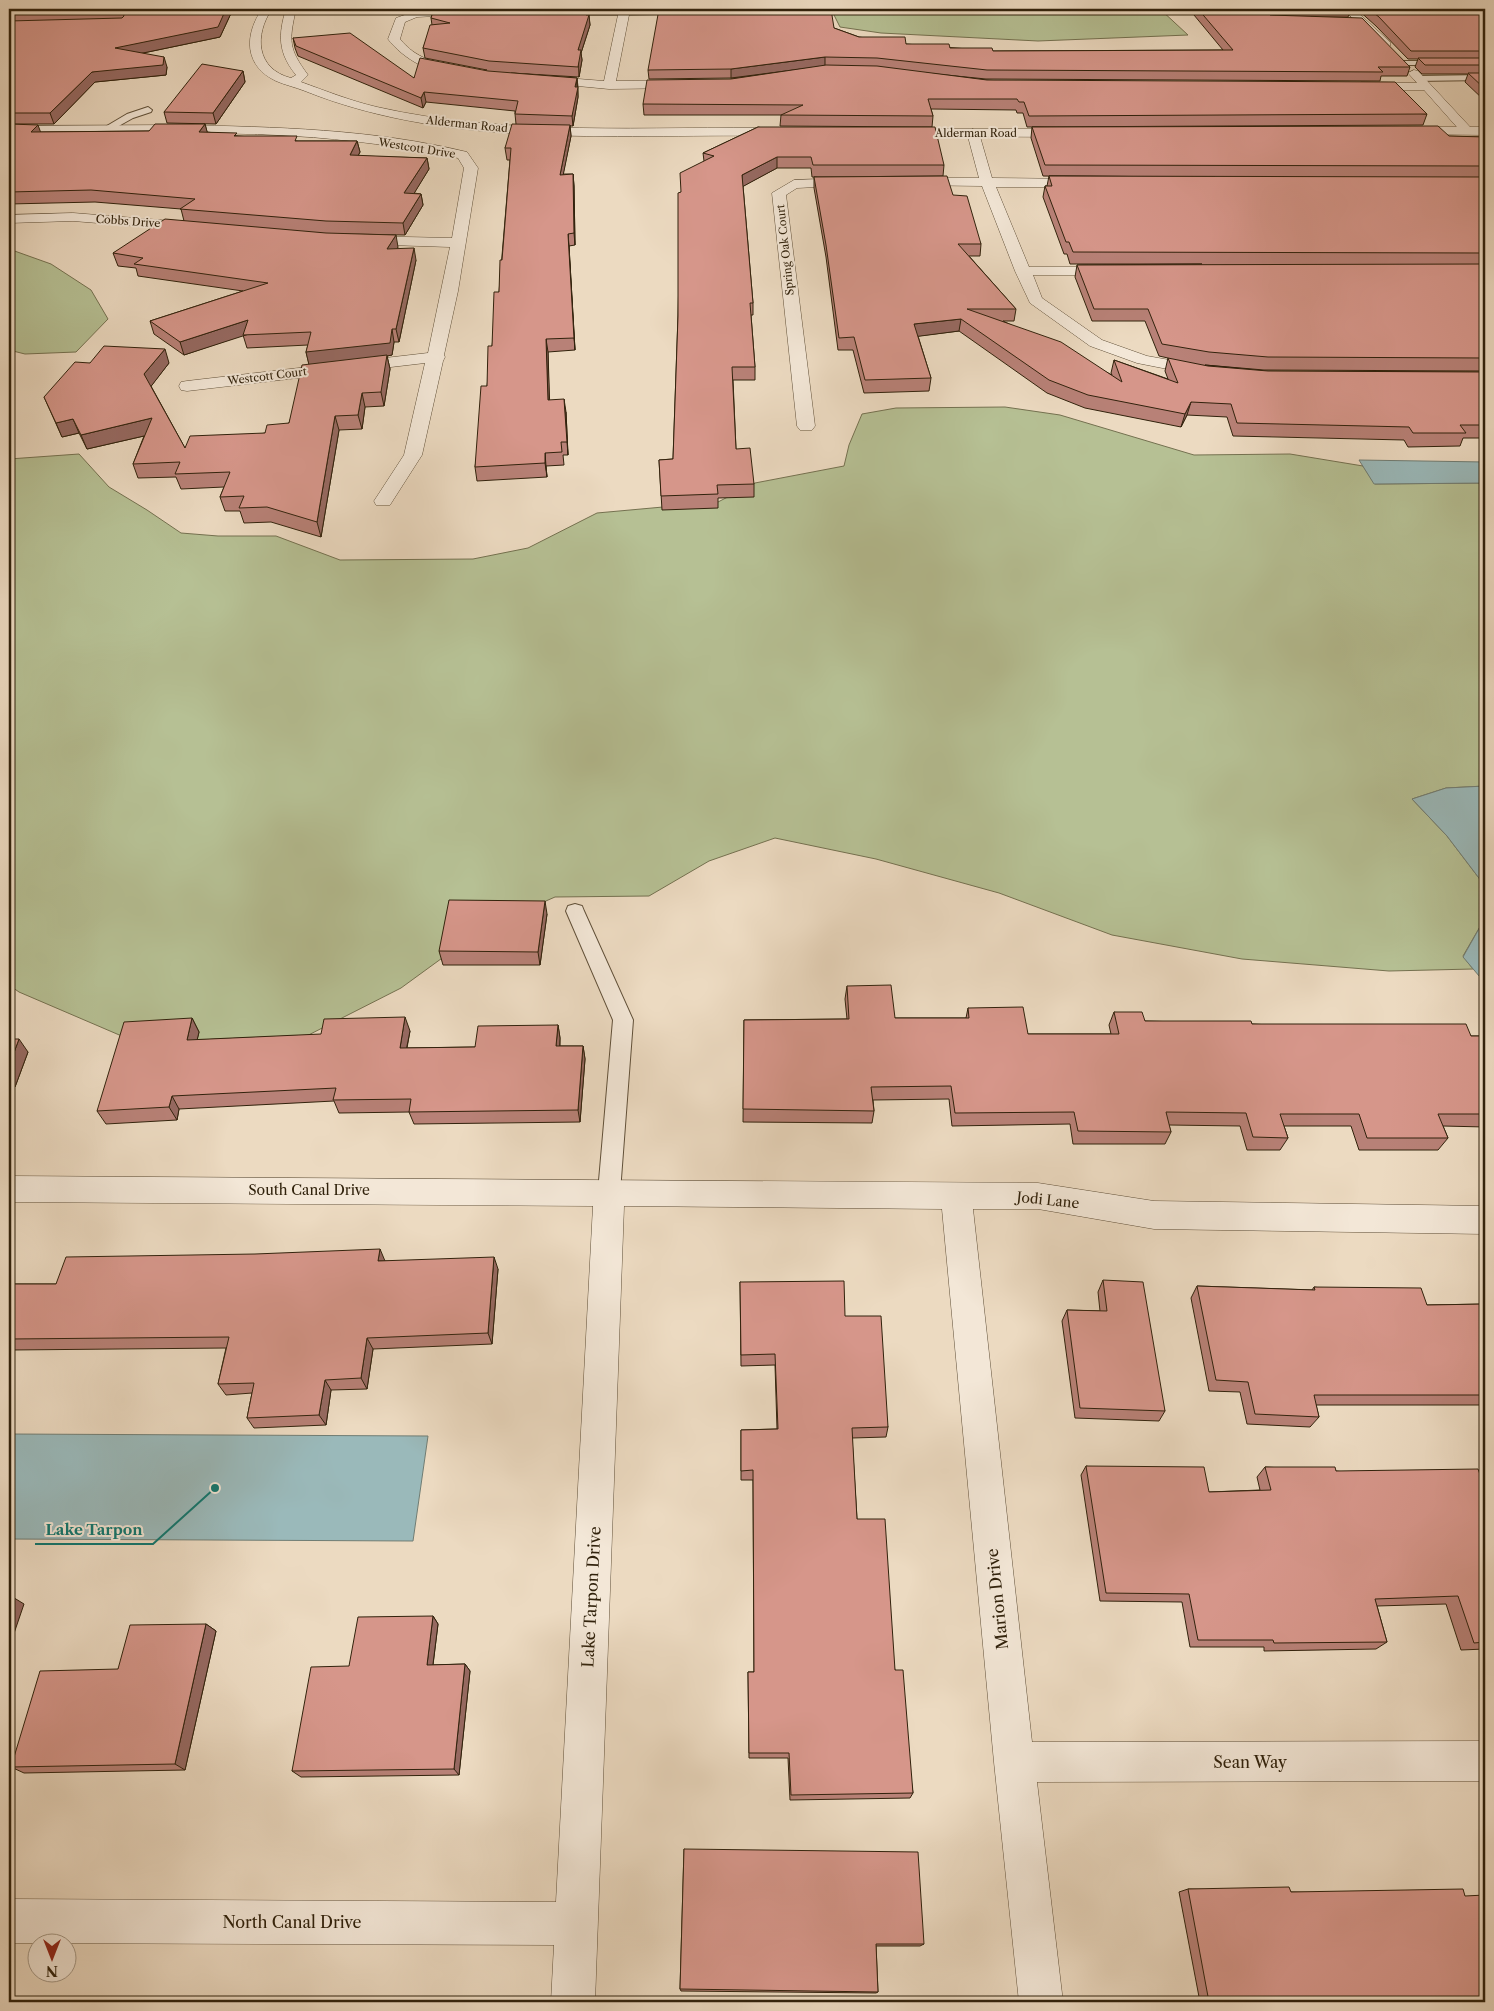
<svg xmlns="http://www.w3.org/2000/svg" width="1494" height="2011" viewBox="0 0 1494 2011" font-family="'Libre Caslon Text',serif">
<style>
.green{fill:#b6c094;stroke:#747150}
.water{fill:#9ab9ba;stroke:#707d74}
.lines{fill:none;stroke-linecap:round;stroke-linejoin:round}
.service-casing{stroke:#605039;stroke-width:2}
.minor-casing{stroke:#605039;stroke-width:1}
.tertiary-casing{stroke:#605039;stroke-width:1}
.service{fill:#f3e7d7;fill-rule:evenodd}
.minor{fill:#f3e7d7;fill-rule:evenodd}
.tertiary{fill:#f3e7d7;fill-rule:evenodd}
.wall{fill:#b88177;stroke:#31220c;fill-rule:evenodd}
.shaded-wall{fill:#966961;stroke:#31220c}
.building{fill:#d6968a;stroke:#31220c}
.labels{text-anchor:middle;stroke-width:4;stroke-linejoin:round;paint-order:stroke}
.far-street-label{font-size:11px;fill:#31220c;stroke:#f3e7d7}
.street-label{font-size:14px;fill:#31220c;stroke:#f3e7d7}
.near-street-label{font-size:16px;fill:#31220c;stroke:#f3e7d7}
.leader{fill:none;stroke:#0f766e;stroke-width:2}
.callout-dot{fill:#0f766e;stroke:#f3e7d7;stroke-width:2}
.callout-label{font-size:15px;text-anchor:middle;font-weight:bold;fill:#0f766e;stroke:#f3e7d7;stroke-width:4;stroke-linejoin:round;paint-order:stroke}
</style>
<rect width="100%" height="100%" fill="#ecdac1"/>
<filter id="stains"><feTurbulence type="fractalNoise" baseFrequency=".004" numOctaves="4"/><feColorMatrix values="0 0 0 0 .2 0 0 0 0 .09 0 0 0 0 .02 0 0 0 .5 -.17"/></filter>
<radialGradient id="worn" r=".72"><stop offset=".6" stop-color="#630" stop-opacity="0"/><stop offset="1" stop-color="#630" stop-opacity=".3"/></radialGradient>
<path class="green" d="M831 9H1160L1188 35 1038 41 881 33 840 27Z
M9 249 51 264 91 290 108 319 76 352 25 354 9 350Z
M1005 407 1060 415 1194 455 1290 454 1363 466 1375 484 1485 483V786L1446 788 1412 799 1447 836 1485 886V918L1463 956 1473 969 1389 971 1242 959 1112 935 999 893 876 859 775 838 709 861 649 896 555 897 482 929 401 988 275 1052 145 1046 19 992 9 985V459L79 454 109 487 147 510 181 533 218 536H276L340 560 473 559 528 548 597 513 718 502 755 483 844 466 849 445 862 414 896 408Z"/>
<path class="water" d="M1359 460 1485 462V483L1374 484Z
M1485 786V886L1447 836 1412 799 1446 788Z
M1485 918V983L1463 957Z
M9 1434 428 1436 413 1541 9 1539Z"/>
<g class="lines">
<g class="service-casing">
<path id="service" d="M1402 61H1485V65H1402Z
M1419 76 1485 75V80L1416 81 1415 79Z
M148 107 152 110 151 112 133 118 108 132 100 130 127 114Z
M575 904 582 906 584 911 633 1020 620 1192 617 1199 609 1202 601 1199 598 1192 613 1020 566 911 568 906Z"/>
</g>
<g class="minor-casing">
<path id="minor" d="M470 9 475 12 474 14 417 17 405 22 400 39C416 59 435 62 459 68V72C435 78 402 58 388 39L396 18 416 11Z
M563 9H699L700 11 695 14 629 15 616 81 684 80 690 84 684 88 609 89 536 82V78L540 76 604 81 618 15H551L546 12 551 9Z
M1343 9H1354L1390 42V46H1382Z
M1414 70 1418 71 1471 128 1473 131 1471 134H1463L1424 90H1361L1355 86 1361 82 1417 83 1408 73Z
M179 125C275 127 373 129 467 152L478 168 458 291 444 355 445 357 443 361 422 455 390 505H376L374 501 404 455 425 363 187 391 181 390 179 386 181 382 187 381 428 353 450 247 359 244 352 240 359 236 452 238 464 168 458 158C403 147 348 139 293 136 198 130 103 135 9 134V126Z
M973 129 979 133 992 178 1084 179 1091 183 1084 187H996L1029 267H1114L1121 271 1114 275H1033L1042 298 1102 340 1147 356 1209 367 1211 371 1209 375 1203 376 1137 363 1090 346 1030 303 1015 271 982 186 907 185 905 182 907 179 912 178H979L967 133Z
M851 178 856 179 858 182 856 185 797 188 786 195 815 426 812 430H800L797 426 772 193 794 180Z
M73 213 197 223 204 227 197 231 73 221 9 223V215Z
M9 1176 1038 1183 1154 1201 1485 1206V1234L1154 1229 1038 1209H973L1032 1742 1485 1741V1781L1037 1782 1063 2002H1019L994 1762 942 1209 624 1206 595 2002H551L554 1945 9 1943V1899L556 1902 593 1206 9 1202Z"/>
</g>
<g class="tertiary-casing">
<path id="tertiary" d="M262 9H272C254 35 256 69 291 78L296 75C278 53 278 35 286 9H296C289 41 288 48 308 75L301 82C326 91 351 101 377 107 509 137 649 126 784 128L790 132 784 136C625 133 455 151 305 91 295 87 285 85 276 81 244 66 244 35 262 9Z
M1407 127H1485V135L1403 134 1401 131Z
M899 129H1069L1075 133 1069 137 895 136 893 133 895 130Z"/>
</g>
<use href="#service" class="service"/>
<use href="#minor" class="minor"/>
<use href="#tertiary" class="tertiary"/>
</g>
<path class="wall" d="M9 9H233L220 37 143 53 167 67 166 75 95 82 54 124H9L41 132 149 131 205 124 207 132 238 136 298 141H357L360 152 358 156 427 158 429 169 414 193 421 194 423 205 405 235 345 234 398 247 397 249 416 260 399 342H394L392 355 387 356 390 369 384 406 365 407 362 429 339 430 321 537 271 522 244 523 240 511H225L220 497 224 487 181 489 176 477 138 478 133 464 144 436 87 449 79 433 62 437 44 397 90 363H169L151 386 185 448 265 433 289 423 309 364 306 352 308 345 247 348 243 335 184 355 154 334 150 321 243 291 138 276 136 268 118 266 113 253 184 221 181 209 95 202 9 204Z
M434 9H588L590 25 581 53 582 60 579 77 511 73 577 78 578 87V97L573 126H570L571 136 563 174H573L574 186 575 245 569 246 575 350 548 352 549 400 566 412 568 455H563L564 465 546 466 547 477 477 481 475 467 487 386 492 346 499 292 510 160H507L505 148 516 124 515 114V111L426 102 423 108 298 56 295 48 293 38 414 78 487 70 425 58 423 48 432 25 431 18Z
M1189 9H1265L1270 15 1276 16 1270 9H1351L1348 17H1311L1410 67 1407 76H1381L1380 81 986 79 926 73 987 80 1427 114 1423 125 1027 127 1023 113H1017L1016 110 931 109 933 116 932 127 780 126 781 115H644L643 104 731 79 790 71 731 78 649 79 648 70 834 28 859 37 906 44 993 51 1223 50Z
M1357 9H1485V101L1465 82 1468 74H1422L1415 67 1418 59H1408L1376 26Z
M243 71 245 82 216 124 167 123 164 112Z
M758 127 944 165 943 176 812 177 811 168H777L743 186 753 303V315H751L755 367V380H733L736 449 754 484V497L718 498V508L662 510 659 460 673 459 678 316 681 192 704 161 703 153Z
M1032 127 1485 137V438H1463L1460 446 1408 447 1404 440 1233 436 1227 417 1187 415 1181 427 1085 408 1047 393 959 331 918 336 931 378 929 391 864 393 853 350H838L826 257 814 188V177L953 195 981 244 980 256H969L1016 309 1014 321H1003L1112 375 1111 373 1114 360 1168 379 1165 371 1168 358 1159 356 1145 321H1092L1075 277 1077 265 1202 264H1070L1067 254H1064L1043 197 1045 186H1047L1049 176 1215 177 1043 176 1031 138ZM1205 365 1264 370 1485 371V372L1268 371Z
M547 914 540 965H443L439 951Z
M847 986 895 1018H966L968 1008 1028 1034H1111L1109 1025 1114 1012 1145 1021 1252 1024 1471 1036H1485V1127L1443 1126 1448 1138 1438 1150H1359L1351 1126H1284L1288 1138 1280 1150H1247L1240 1126 1169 1125 1171 1132 1165 1144H1073L1070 1124 952 1126 949 1099 873 1100 874 1111 872 1123 743 1122 744 1020 847 1019 845 999Z
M192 1018 199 1032 197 1040 410 1031 407 1048 475 1047 558 1025 560 1038V1046H583L585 1059 580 1122 414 1124 409 1112 339 1113 334 1101 179 1109 177 1120 106 1124 97 1111Z
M9 1039 28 1052 15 1087 9 1088Z
M385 1261 498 1269 492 1344 373 1349 367 1389 331 1390 326 1425 254 1428 247 1418 252 1393 226 1395 218 1384 226 1348 11 1350 9 1355V1284H56Z
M1103 1280 1165 1411 1159 1421 1075 1418 1062 1321 1067 1310 1100 1311 1098 1292Z
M740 1282 845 1316 888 1427 886 1437 852 1438 857 1519 895 1670 913 1793 910 1798 790 1800 788 1758H749L748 1672H754L753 1480H741V1430L777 1429 775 1365 741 1366Z
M1197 1286 1312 1290 1314 1287 1427 1305 1485 1304V1405H1316L1319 1417 1310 1427 1247 1424 1240 1392 1209 1391 1191 1298Z
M1086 1466 1209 1492 1260 1490 1257 1477 1265 1467 1336 1471 1485 1488V1649L1461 1650 1446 1604 1377 1606 1387 1642 1376 1649 1264 1651V1647H1190L1182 1602 1100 1601 1081 1475Z
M433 1616 438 1624 433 1665 465 1664 470 1671 459 1775 301 1777 292 1771 349 1666Z
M206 1624 216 1631 185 1770 24 1773 11 1767 118 1669Z
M684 1849 924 1944 920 1946H876L878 1992 876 1993 681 1991 680 1989Z
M1188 1889 1291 1892 1465 1896 1485 2002H1200L1179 1892Z"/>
<path class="shaded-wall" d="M226 9H233L220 37 119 58 115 48Z
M587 9 588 17 589 15 590 25 581 53 582 60 579 77 578 50Z
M164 57 167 67 166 75 95 82 54 124 50 113 92 72Z
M825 57V66L731 78V69Z
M243 71 245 82 216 124 213 113Z
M577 78 578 97 573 126 572 116Z
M424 92 426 102 423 108 421 98Z
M205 124 208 135 199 132Z
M38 125 42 136 31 132Z
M570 125 571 136 561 186 560 175Z
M357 141 360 152 352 167 350 155Z
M777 157V168L742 187V175Z
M427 158 429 169 407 205 404 193Z
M573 174 574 186 575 245 574 233Z
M421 194 423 205 405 235 403 223Z
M568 234 569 246 575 350 574 338Z
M396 235 398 247 390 261 387 249Z
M414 248 416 260 399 342 396 329Z
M961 319 959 331 913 337 914 324Z
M248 320 252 333 184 355 180 342Z
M392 329 394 342 392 355 387 356 390 369 384 406 381 392 309 365 306 352Z
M546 339 548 352 550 413 548 400Z
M165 349 169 363 149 389 144 374Z
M9 357 14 370 10 426H9Z
M362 393 365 407 362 429 358 415Z
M564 399 566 412 568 455 567 442Z
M1191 402 1187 415 1181 427 1185 414Z
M335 416 339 430 321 537 317 522Z
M152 418 157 433 87 449 81 435Z
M73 419 79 433 62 437 56 423Z
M545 453 546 466 547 477 545 463Z
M545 901 547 914 540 965 538 952Z
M405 1017 410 1031 404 1061 400 1048Z
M192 1018 199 1032 194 1053 187 1040Z
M558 1025 560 1038 559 1059 556 1046Z
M19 1039 28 1052 15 1087 9 1079V1066Z
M583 1046 585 1059 580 1122 578 1110Z
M172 1096 179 1109 177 1120 169 1107Z
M380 1249 385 1261H378Z
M494 1257 498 1269 492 1344 488 1333Z
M367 1338 373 1349 367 1389 361 1378Z
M325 1380 331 1390 326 1425 319 1415Z
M11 1596 24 1604 9 1648V1603Z
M433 1616 438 1624 432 1672 427 1665Z
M206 1624 216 1631 185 1770 175 1764Z
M465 1664 470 1671 459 1775 454 1769Z"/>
<path class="building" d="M9 9H226L218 27 115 48 164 57 163 65 92 72 50 113H9V21L122 18 124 16 123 11 118 9 9 12Z
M434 9H587L586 15H589L578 50H581L578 67 489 61 423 48 430 25 450 23 431 18Z
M659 9H831L834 28 859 37H905L906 44H949L950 48H992L993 51 1233 50 1198 9H1265L1270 15 1362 18 1410 67H1378L1383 72 987 70 877 58 825 57 731 69 648 70Z
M1369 9H1485V51H1411L1379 17Z
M350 33 414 78 420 58 488 71 577 78 575 87H578L572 116 515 114 518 101 424 92 421 98 296 46 293 38Z
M1418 58H1485V65H1425Z
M202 64 243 71 213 113 164 112Z
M826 65 877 66 987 80 1395 82 1427 114 1029 116 1024 102H1019L1017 99H928L933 116 781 115 803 105 643 104 647 80 731 79Z
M1468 73H1485V89Z
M9 124 38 125 31 132 149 131 155 124H205L199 132 237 133 234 136H297L295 141H357L350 155 427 158 404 193 421 194 403 223 326 221 180 209 195 199 91 190 9 192Z
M512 124 570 125 560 175 573 174 574 233 568 234 574 338 546 339 548 400 564 399 567 442H561L562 452 545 453V463L475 467 481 386H487L488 346H492L494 292H499L500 260H502L511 148H505Z
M1438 126 1449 136 1485 137V166L1045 165 1032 127Z
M758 127H935L944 165H813L811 157H777L742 175 753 303H750L755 367H732L736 449 750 448 754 484 717 485 718 494 661 496 659 460 673 459 678 316V193L681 192 680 173 714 156 703 153Z
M947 176 953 195 967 196 981 244H958L1016 309H967L1061 342 1122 382 1114 360 1178 383 1168 358 1208 366 1268 371 1485 372V425H1460L1466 433H1413L1409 427 1237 423 1231 404 1191 402 1185 414 1088 395 1049 380 961 319 914 324 931 378 865 380 854 337 839 338 826 245 814 177Z
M1049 176 1485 177V253L1073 252 1069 242H1066L1045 186H1052Z
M165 219 326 233 396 235 387 249 414 248 396 329H392L390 343 306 352 311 332 243 335 248 320 180 342 150 321 268 283 134 264 143 258 113 253Z
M1485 264V358L1268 357 1209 352 1162 344 1148 309H1094L1077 265Z
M104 346 165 349 144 374 185 448 190 436 265 433 267 425 289 423 302 365 387 355 381 392 362 393 358 415 335 416 317 522 267 507 239 508 244 496 220 497 230 472 175 474 180 462 133 464 152 418 81 435 73 419 56 423 44 397 75 362 90 363Z
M449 900 545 901 538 952 439 951Z
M891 985 895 1018H969L968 1008 1023 1007 1028 1034H1119L1114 1012H1142L1145 1021H1251L1252 1024H1466L1471 1036H1485V1114H1438L1448 1138H1367L1359 1114H1280L1288 1138 1253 1137 1246 1113 1166 1112 1171 1132 1078 1131 1074 1112 955 1113 951 1086 871 1087 874 1111 743 1109 744 1020 849 1019 847 986Z
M405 1017 400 1048 475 1047 478 1026 558 1025 556 1046H583L578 1110 409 1112 411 1099 333 1100 336 1088 172 1096 169 1107 97 1111 124 1022 192 1018 187 1040 321 1034 324 1019Z
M9 1039H19L9 1066Z
M380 1249 378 1261 494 1257 488 1333 367 1338 361 1378 325 1380 319 1415 247 1418 254 1383 218 1384 229 1337 9 1339V1284H56L66 1257 255 1254Z
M1103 1280 1143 1282 1165 1411 1080 1408 1067 1310 1107 1311Z
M844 1281 845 1316H881L888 1427 852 1428 857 1519H885L895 1670H903L913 1793 791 1795 789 1753H749L748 1672H754L753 1470 741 1471V1430L778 1429 775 1354 741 1355 740 1282Z
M1197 1286 1315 1290 1314 1287 1421 1288 1427 1305 1485 1304V1395H1314L1319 1417 1255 1414 1248 1382 1216 1380Z
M1086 1466 1204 1467 1209 1492 1271 1490 1265 1467H1335L1336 1471 1478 1469 1485 1488V1642L1474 1643 1458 1596 1375 1599 1387 1642 1274 1643 1273 1640H1198L1189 1594 1106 1593Z
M433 1616 427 1665 465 1664 454 1769 292 1771 311 1667 349 1666 358 1617Z
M206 1624 175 1764 11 1767 40 1671 118 1669 130 1625Z
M684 1849 918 1852 924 1944H876L878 1992 680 1989Z
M1289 1887 1291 1892 1463 1889 1465 1896 1485 1895V2002H1209L1188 1889Z"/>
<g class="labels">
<g class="far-street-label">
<text transform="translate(467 124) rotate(6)" y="4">Alderman Road</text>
<text x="976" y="137">Alderman Road</text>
<text transform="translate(417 148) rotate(9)" y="4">Westcott Drive</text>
<text transform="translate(128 221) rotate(4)" y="4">Cobbs Drive</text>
<text transform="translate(785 250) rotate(-96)" y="4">Spring Oak Court</text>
<text transform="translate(267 376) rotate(-7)" y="4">Westcott Court</text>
</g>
<g class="street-label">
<text x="309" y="1195">South Canal Drive</text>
<text transform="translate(1048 1200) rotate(6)" y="5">Jodi Lane</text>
</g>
<g class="near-street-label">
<text transform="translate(591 1597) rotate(-87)" y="6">Lake Tarpon Drive</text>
<text transform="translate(997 1599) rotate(-96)" y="6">Marion Drive</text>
<text x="1250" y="1768">Sean Way</text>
<text x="292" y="1928">North Canal Drive</text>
</g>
</g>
<path class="leader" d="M215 1488L153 1544H35"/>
<circle class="callout-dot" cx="215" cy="1488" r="5"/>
<g class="callout-label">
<text x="94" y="1535">Lake Tarpon</text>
</g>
<rect width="1494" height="2011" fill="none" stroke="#ecdac1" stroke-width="30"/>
<rect x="10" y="10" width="1474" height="1991" fill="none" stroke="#31220c" stroke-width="2.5"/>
<rect x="15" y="15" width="1464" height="1981" fill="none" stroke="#31220c"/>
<g transform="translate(52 1958) rotate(180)"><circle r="24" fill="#f3e7d7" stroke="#a59886"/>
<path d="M0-4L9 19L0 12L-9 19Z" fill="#8f2418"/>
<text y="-8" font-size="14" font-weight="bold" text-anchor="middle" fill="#31220c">N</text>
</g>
<rect width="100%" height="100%" filter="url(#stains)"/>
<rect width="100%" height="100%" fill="url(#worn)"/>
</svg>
